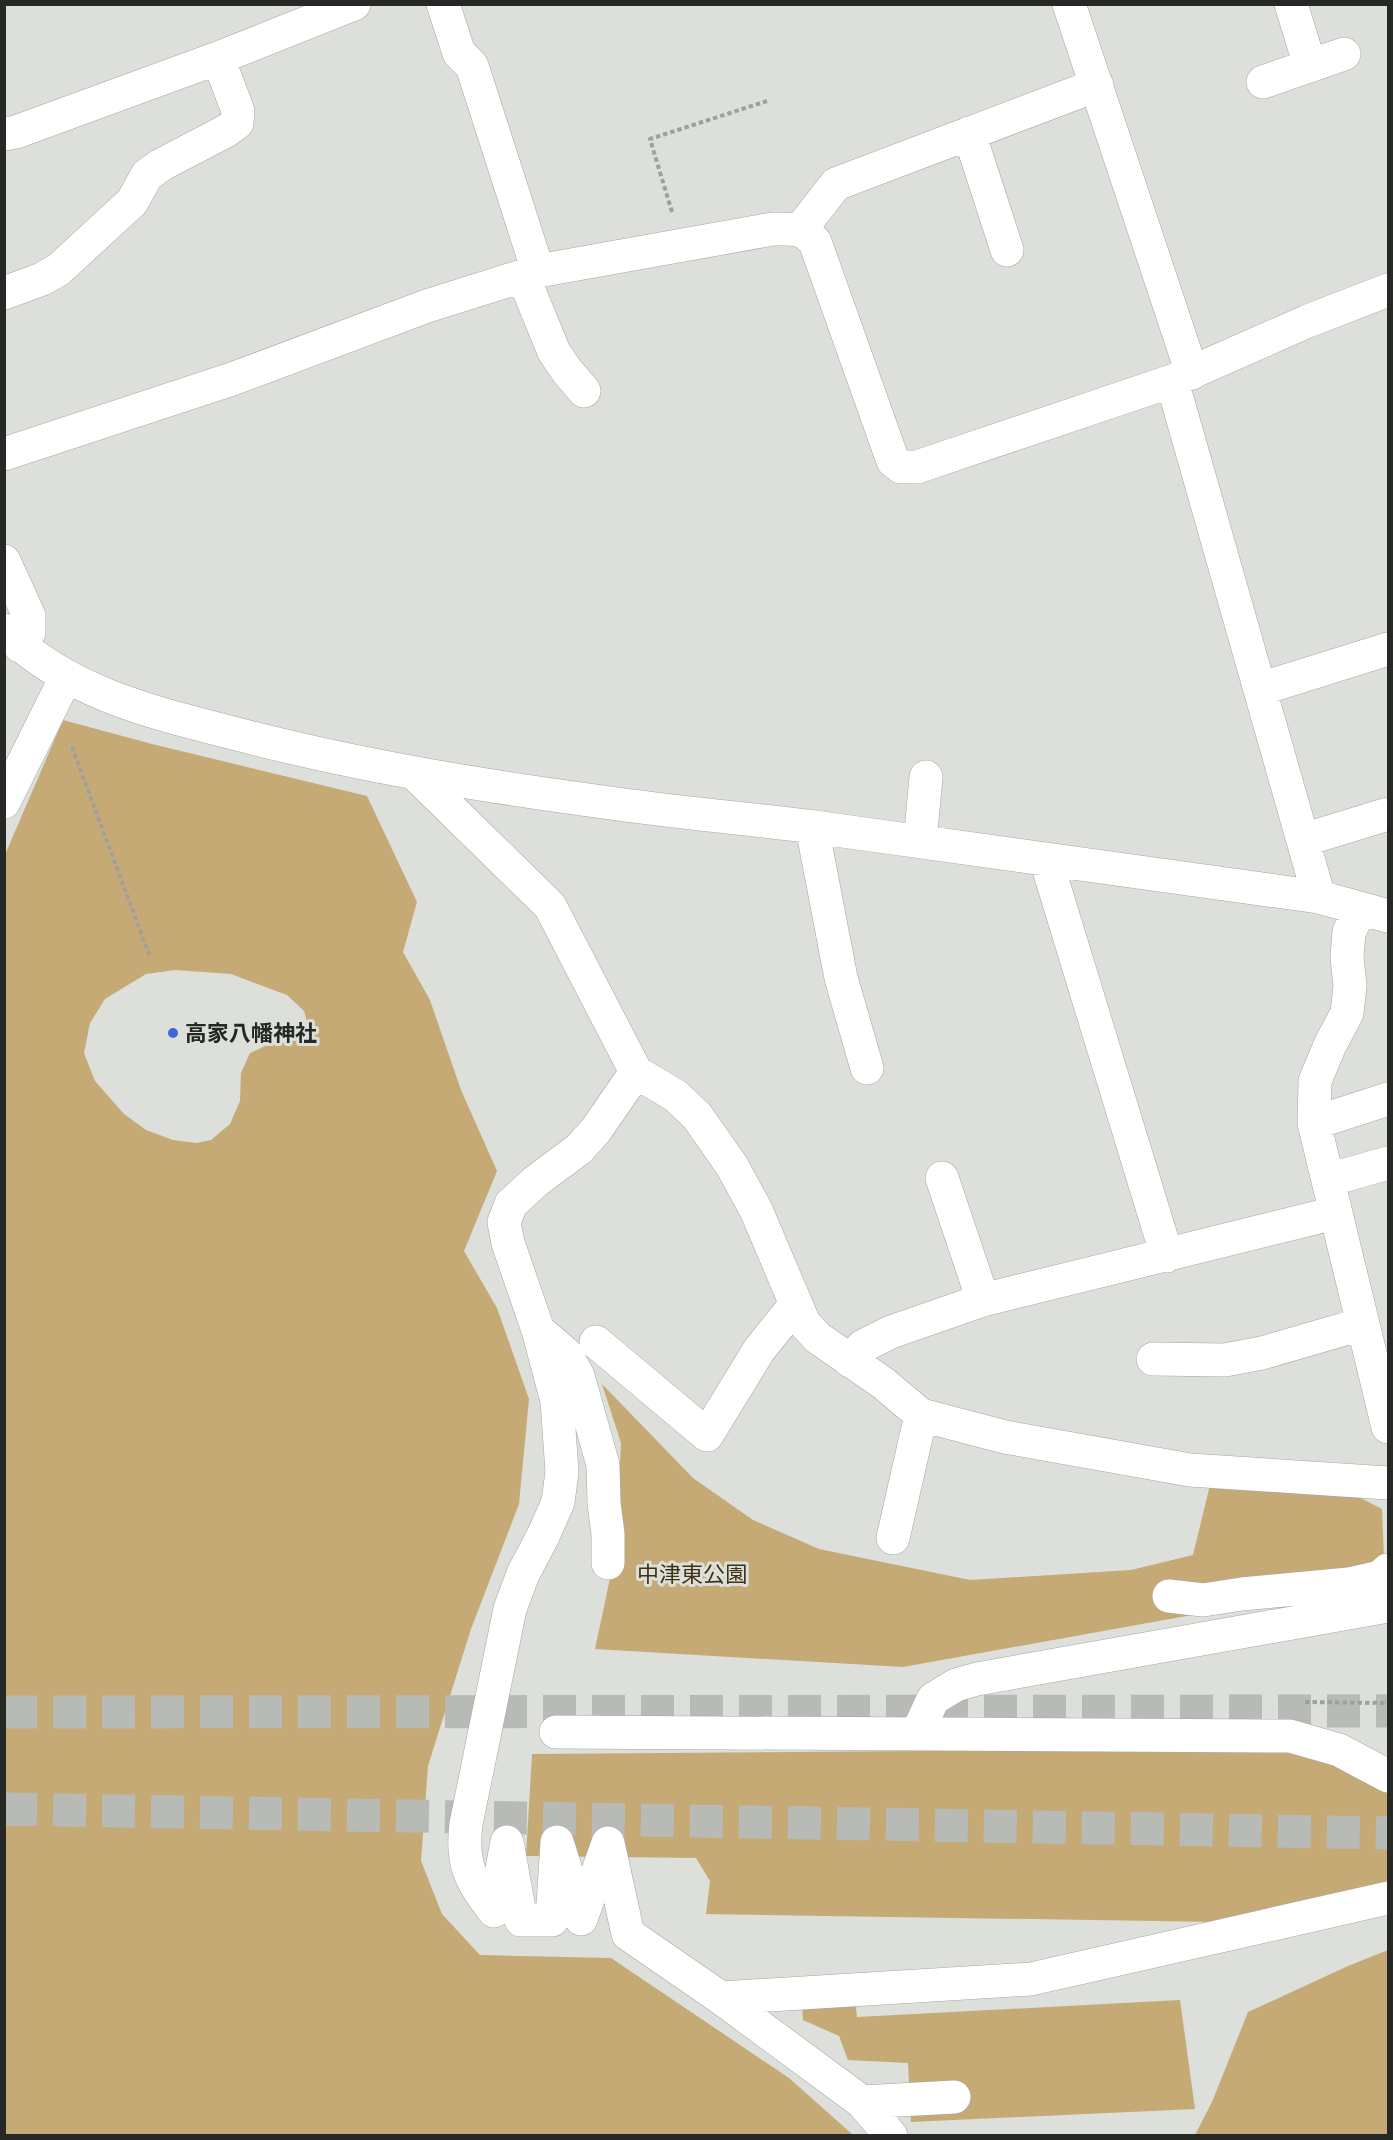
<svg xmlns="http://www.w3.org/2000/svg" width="1393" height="2140" viewBox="0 0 1393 2140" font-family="Figtree,'Noto Sans JP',sans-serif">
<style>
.green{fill:#c6aa75;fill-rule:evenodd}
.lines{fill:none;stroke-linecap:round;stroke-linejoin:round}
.major-tunnel{stroke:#b8bab6;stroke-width:33;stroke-dasharray:33 16;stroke-linecap:butt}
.minor-casing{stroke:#a4a7a3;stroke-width:34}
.path{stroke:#9da09c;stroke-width:4;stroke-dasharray:4.5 3;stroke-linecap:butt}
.minor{stroke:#fff;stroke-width:33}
.poi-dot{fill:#4265d7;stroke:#dcdfda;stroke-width:2}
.labels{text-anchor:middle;stroke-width:6;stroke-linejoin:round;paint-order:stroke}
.poi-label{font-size:22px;font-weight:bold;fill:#262826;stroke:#dcdfda;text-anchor:start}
.park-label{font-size:22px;fill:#3f3116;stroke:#dcdfda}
</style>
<rect width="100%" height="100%" fill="#dcdfda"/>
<path class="green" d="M63 720 152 744 367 796 417 902 403 952 430 1000 461 1090 497 1171 464 1251 497 1308 529 1399 519 1504 471 1629 428 1766 421 1861 442 1914 480 1955 611 1958 789 2078 853 2135 5 2136 4 857ZM175 970 231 974 287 995 304 1011 309 1030 302 1039 265 1046 250 1053 241 1073 240 1101 230 1124 211 1140 196 1143 173 1140 146 1130 124 1114 95 1081 84 1053 90 1023 105 999 146 974Z
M602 1384 693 1478 753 1520 819 1549 970 1580 1131 1570 1193 1555 1210 1485 1353 1494 1382 1509 1384 1558 1351 1592 1203 1613 903 1667 595 1649 616 1550 621 1443Z
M1293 1748 1388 1788V1886L1217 1922 706 1914 710 1881 696 1858 526 1856 532 1754Z
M1388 1950V2135H1195L1212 2102 1248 2012 1348 1966Z
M855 2000 857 2017 1180 2000 1195 2109 911 2122 908 2063 848 2060 839 2036 803 2020 802 2003Z"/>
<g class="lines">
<path class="major-tunnel" d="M4 1712 1388 1711
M4 1809 1388 1833"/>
<g class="minor-casing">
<path id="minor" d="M443 4 459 53 472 66 538 271
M1069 4 1192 373
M1291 4 1310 66
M1263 82 1344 54
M969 133 1007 250
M4 134 16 132 218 58 354 4
M800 230 836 184 1097 85
M523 276 554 352 567 371 584 391
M4 293 42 279 58 270 132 202 147 175 161 165 226 131 237 123 238 111 218 58
M1172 381 1319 897
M4 454 232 379 427 306 538 271 773 229C793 229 802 227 815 242L893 461 901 467H917L1172 381 1308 321 1388 290
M4 561 29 616V632L20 646
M4 630C67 693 154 713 237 734 362 767 490 787 618 804 683 813 749 819 814 827 983 849 1151 874 1319 897L1388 916
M1260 689 1388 649
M415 774 550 906 636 1072 676 1096 697 1116 732 1166 756 1210 804 1323 818 1338 883 1383 921 1415 1005 1437 1190 1470 1388 1483
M4 802 66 677
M812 827 841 978 867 1068
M1303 840 1388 814
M920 842 926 777
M1046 860 1167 1256
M1360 910 1349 932 1347 957 1350 986 1347 1013 1330 1045 1315 1081 1314 1123 1388 1427
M636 1072 596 1130 579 1149 536 1181 511 1204 504 1222 508 1243 538 1330 557 1401 562 1472 558 1502 544 1534 523 1574 510 1609 466 1824C461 1863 470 1881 494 1911L507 1842 521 1920H552L557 1842 581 1919 608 1843 628 1934 721 1998 862 2102 891 2136
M1314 1123 1388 1099
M942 1178 983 1300
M1328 1180 1388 1163
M538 1330 566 1354 578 1376 603 1465 604 1503 608 1534V1563
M596 1342 707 1435 759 1350 796 1304
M1153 1359 1225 1360 1262 1353 1362 1324
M850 1361 863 1346 891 1332 983 1300 1335 1213
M893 1538 921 1415
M1169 1596 1203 1600 1242 1594 1349 1584 1380 1577 1388 1570
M556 1732 1290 1736 1339 1750 1388 1776
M917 1734 933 1699 956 1685 977 1679 1388 1606
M721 1998 1031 1979 1388 1898
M862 2102 954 2097"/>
</g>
<path class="path" d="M672 212 650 139 767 101
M72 747 150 957
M1305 1702 1388 1703"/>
<use href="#minor" class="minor"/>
</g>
<circle class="poi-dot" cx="173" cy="1033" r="6"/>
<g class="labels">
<g class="poi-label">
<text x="185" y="1041">高家八幡神社</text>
</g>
<g class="park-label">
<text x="692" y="1582">中津東公園</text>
</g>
</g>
<rect width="1393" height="2140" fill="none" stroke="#262826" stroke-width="12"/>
</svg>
